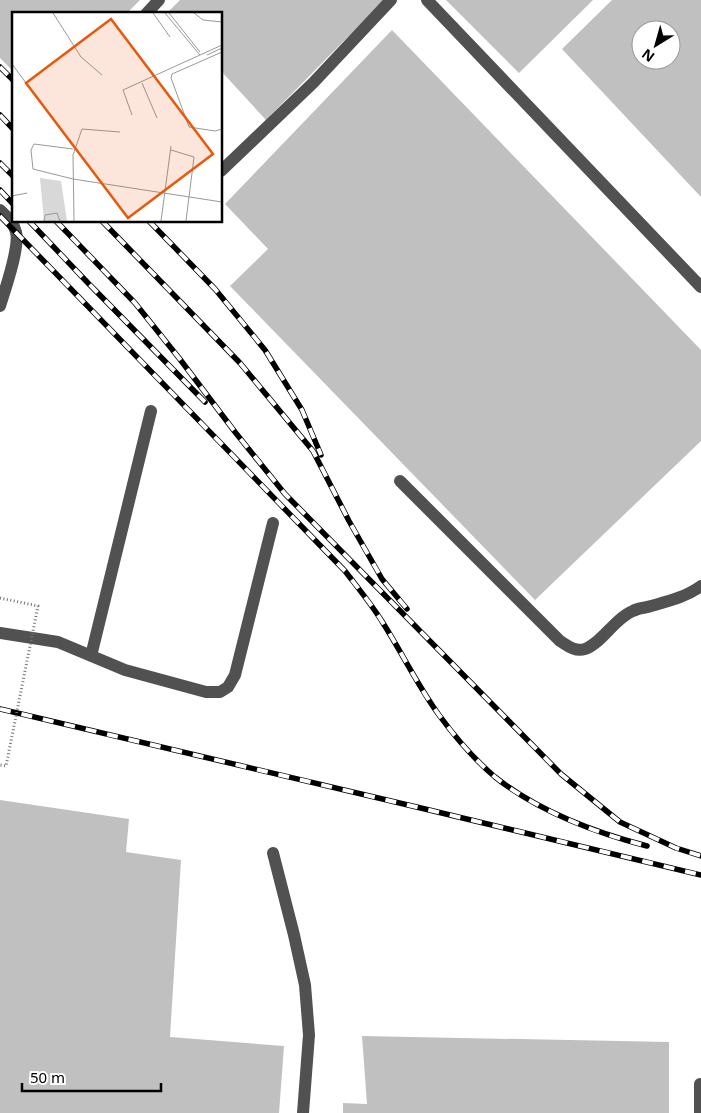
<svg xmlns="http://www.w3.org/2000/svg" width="701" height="1113" viewBox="0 0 701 1113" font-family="'Noto Sans',sans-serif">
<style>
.building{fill:#c0c0c0;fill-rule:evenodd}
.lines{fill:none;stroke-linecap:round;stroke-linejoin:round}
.minor{stroke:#515151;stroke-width:12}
.rail-casing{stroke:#000;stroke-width:5.5}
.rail{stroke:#fff;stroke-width:4;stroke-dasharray:11;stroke-linecap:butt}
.path-bridge{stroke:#737373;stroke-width:3;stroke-dasharray:1 2.5;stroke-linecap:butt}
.inset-road{fill:none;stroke:#999;stroke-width:1}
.view{fill:#e8590c;fill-opacity:0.15;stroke:#e8590c;stroke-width:2.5}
.inset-edge{fill:none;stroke:#000;stroke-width:2.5}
</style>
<rect width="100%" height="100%" fill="#fff"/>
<path class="building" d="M0 0H140L126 14H14V72L0 58Z
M180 0H384L266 120 221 71V14H169L168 12Z
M446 0H593L519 73Z
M612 0H701V197L562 49ZM641 30H671V60H641Z
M392 30 701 350V441L535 600 230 286 268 249 225 204Z
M0 800 129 819 126 852 181 860 170 1037 284 1046 279 1113H0Z
M362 1036 669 1042V1113H343V1103L367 1104Z"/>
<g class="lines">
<path class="minor" d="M427 0 701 287
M146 14 159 0
M221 171 313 83 391 0
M0 210C7 217 14 223 16 232 20 247 5 290 0 306
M400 481 560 641C568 646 575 652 585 649 601 644 615 618 633 611 638 608 645 608 651 606 669 601 686 597 701 586
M0 633 58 642 125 670 206 692H220L228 687 235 675 273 523
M91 656 151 411
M273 853 294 935 305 985 309 1035 303 1113
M700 1113V1084"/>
<g class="rail-casing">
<path id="rail" d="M0 67 14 81
M0 115 14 130
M0 163 14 177
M0 190 14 205
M0 216 345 571C358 588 372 605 383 623 402 653 418 686 439 715 455 737 474 759 495 777 538 811 593 832 647 846
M29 221 88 283 205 402
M56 221 135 303 179 358 235 432 285 494 561 774 620 822 676 848 701 856
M102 221 240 363 313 451 349 521 382 579 407 609
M149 221 215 289 265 350 302 410 321 455
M0 709 425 809 701 875"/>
</g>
<use href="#rail" class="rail"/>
<path class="path-bridge" d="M0 598 38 606 6 766 0 765"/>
</g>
<g transform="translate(12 12)">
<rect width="210" height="210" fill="#fff"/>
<path d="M28 166 49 169 55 209H32Z" fill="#d8d8d8"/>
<path class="inset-road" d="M41 1 69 45 90 63M141 1 158 25M153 1 188 43M157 1 188 40M182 1 191 8 210 10M210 40 160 62 159 66 177 115 203 119 210 117M195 43 210 36M0 52 17 75M130 71 145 106M120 103 111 78 210 33M61 137 22 132 19 138 21 157 61 167 210 190M159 138 182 145 174 209M0 184 15 181M32 209 33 203 45 201 48 209M62 209 61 143 70 117 108 120M149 209 159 134"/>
<path class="view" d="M99 7 201 142 116 206 14 71Z"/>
<rect width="210" height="210" class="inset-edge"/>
</g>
<g transform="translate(656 45) rotate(217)"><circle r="24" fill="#ffffff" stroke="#999999"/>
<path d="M0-4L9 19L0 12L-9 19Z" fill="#000000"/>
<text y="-8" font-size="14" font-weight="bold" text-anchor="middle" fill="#000000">N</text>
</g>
<path d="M22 1083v8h139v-8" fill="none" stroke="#000000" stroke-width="2.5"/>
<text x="30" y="1083" font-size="15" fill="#000000" stroke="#ffffff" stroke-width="4" paint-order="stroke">50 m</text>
</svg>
